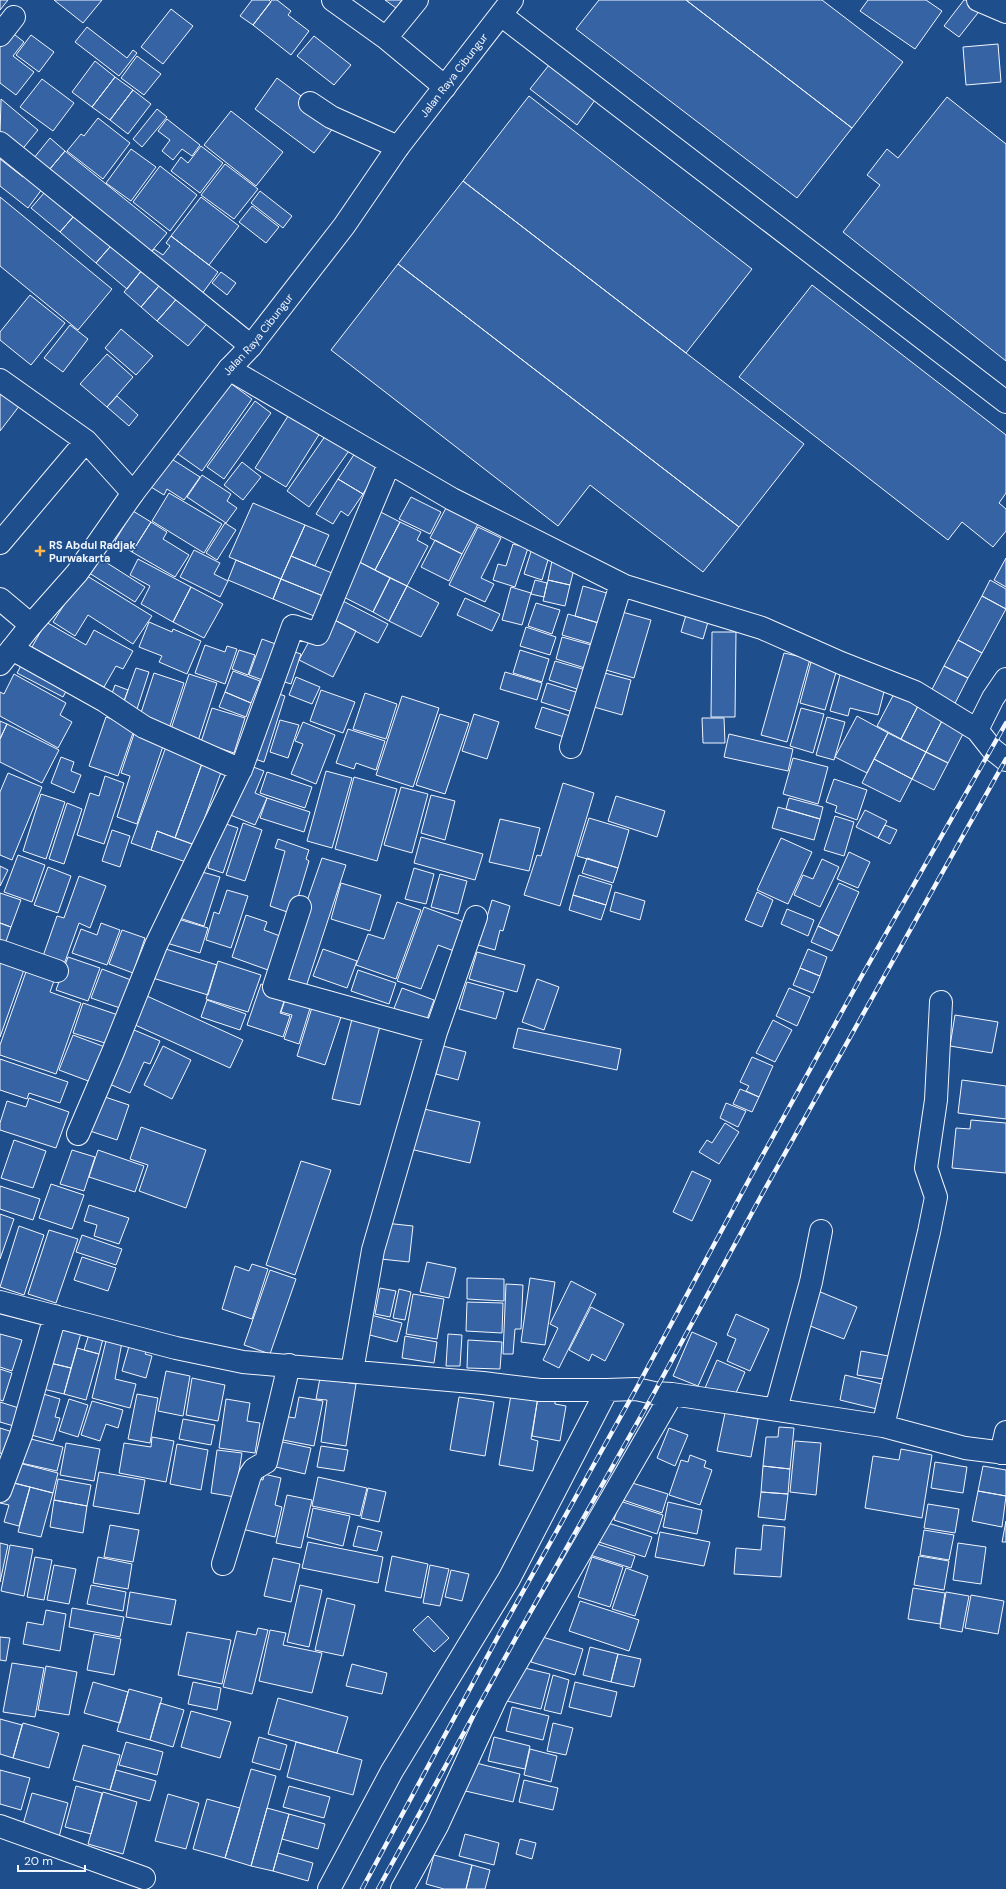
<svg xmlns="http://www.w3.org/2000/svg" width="1006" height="1889" viewBox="0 0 1006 1889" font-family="'DM Sans',sans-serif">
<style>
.building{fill:#3563a3;stroke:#f2f6ff}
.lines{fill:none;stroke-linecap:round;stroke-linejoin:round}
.minor-casing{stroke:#f2f6ff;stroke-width:24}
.highway-casing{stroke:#f2f6ff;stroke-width:24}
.minor{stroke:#1f4e8c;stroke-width:22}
.highway{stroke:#1f4e8c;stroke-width:22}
.rail-casing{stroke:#f2f6ff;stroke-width:4.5}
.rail{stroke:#1f4e8c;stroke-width:3;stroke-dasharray:9;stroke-linecap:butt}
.poi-dot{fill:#ffb74d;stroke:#1f4e8c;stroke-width:1.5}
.labels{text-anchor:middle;stroke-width:3;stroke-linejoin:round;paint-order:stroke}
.street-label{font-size:11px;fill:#f2f6ff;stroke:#1f4e8c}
.poi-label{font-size:11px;font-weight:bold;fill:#f2f6ff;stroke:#1f4e8c;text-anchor:start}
</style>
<rect width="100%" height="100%" fill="#1f4e8c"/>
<path class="building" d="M0 0H8L0 10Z
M54 0H102L83 23Z
M252 0H269L271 2 253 25 240 16Z
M272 0H277L291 11 288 15 309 31 291 55 253 25Z
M385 0H402L396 8Z
M599 0H686L852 128 797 198 576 29Z
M686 0H822L903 62 852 128Z
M868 0H926L942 11 915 49 860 11Z
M964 0H970L981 9 959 37 944 26Z
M171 9 193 26 163 64 141 47Z
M87 27 127 58 133 50 137 53 119 76 75 42Z
M10 31 24 42 13 56 34 72 16 95 0 83V44Z
M31 35 54 52 39 72 16 55Z
M314 36 351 65 334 85 297 56Z
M998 44 1001 82 966 85 963 47Z
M137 56 161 74 144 95 121 78Z
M95 61 115 77 92 107 72 92Z
M549 65 595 100 577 125 530 89Z
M115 77 133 90 110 120 92 107Z
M277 78 337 123 314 153 255 109Z
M42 79 74 103 53 131 20 107Z
M133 90 151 104 128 134 110 120Z
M529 96 752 269 686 353 463 181Z
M947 97 1006 144V361L843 232 880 185 867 175 887 149 898 158Z
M1 99 38 130 20 152 0 135Z
M157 109 167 117 142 147 133 139Z
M231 111 283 152 256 186 204 145Z
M98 118 130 143 103 179 67 151 81 134 84 136Z
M167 119 200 145 192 156 182 149 173 160 162 151 170 140 158 131Z
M50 138 65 151 44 176 29 164Z
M201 146 223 163 200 193 171 171 181 157 188 163Z
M131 149 156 167 131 201 106 183Z
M65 151 167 233 146 258 44 176Z
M0 159 23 177 27 171 45 185 28 208 0 186Z
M225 164 258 189 234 219 201 195Z
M160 166 197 195 170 231 133 202Z
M463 181 804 444 739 527 398 264Z
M51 185 80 209 60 232 31 208Z
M260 191 292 216 283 228 251 203Z
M0 197 112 289 78 330 0 266Z
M201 197 239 226 209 265 171 236Z
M252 206 279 227 266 243 239 222Z
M80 209 116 240 96 263 60 232Z
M171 236 218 272 199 298 147 258 154 249 163 255 170 246 166 243Z
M116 240 146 265 127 289 96 263Z
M398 264 739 527 703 572 590 485 558 526 331 350Z
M146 265 164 280 141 307 124 292Z
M221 272 236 283 227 295 212 283Z
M164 280 181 294 157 321 141 307Z
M812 285 1006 435V493L999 503 1006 509V531L993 547 962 522 948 540 739 377Z
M181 294 211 319 188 346 157 321Z
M30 295 65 323 31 365 0 340V332Z
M70 325 88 339 63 372 44 358Z
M121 329 153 356 136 375 105 348Z
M107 354 133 377 107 407 80 384Z
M226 380 252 399 202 471 175 452Z
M0 390 20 405 0 431Z
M117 396 138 415 129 426 107 407Z
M255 401 271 413 224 479 207 467Z
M290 413 320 433 286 487 255 468Z
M328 432 351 448 309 507 287 491Z
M355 453 379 468 363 494 338 479Z
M164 454 200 477 184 500 167 489 164 495 151 487Z
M242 462 261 477 243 500 224 485Z
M202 475 231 494 227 501 237 508 226 523 187 497Z
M338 479 363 494 348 516 341 511 333 524 316 514Z
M169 493 222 524 204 553 152 521Z
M411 497 441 512 430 534 399 519Z
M253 503 305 525 281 579 229 557Z
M371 507 400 522 375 570 342 553Z
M446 508 478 524 462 554 430 538Z
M133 511 151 522 132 552 115 541Z
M151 522 167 532 163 539 189 555 175 577 132 552Z
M400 522 421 532 417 540 428 546 407 586 375 570Z
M225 523 236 530 217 560 206 553Z
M305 525 329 535 315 566 291 556Z
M478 527 501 538 481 578 494 584 485 602 449 585Z
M435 540 462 554 449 581 421 567Z
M513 544 528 548 515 587 493 580 498 564 506 566Z
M533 545 551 550 542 580 524 574Z
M194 550 220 563 214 574 228 581 220 597 180 577Z
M344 554 390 578 373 612 326 588Z
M96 556 145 587 135 602 86 571Z
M291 556 332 573 323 596 281 579Z
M553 556 576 561 570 585 548 580Z
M1006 558V587L994 580Z
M138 559 191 587 173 622 141 604 150 586 130 575Z
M236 560 281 579 273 599 228 580Z
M84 574 152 616 133 644 88 615 75 636 53 622Z
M390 578 407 586 389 621 373 612Z
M281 579 323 596 314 616 273 599Z
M535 580 547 583 544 597 531 594Z
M548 580 570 585 565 606 543 601Z
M990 580 1006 589V609L982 596Z
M407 586 439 603 421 637 389 621Z
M583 586 610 594 602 624 575 616Z
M191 587 223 604 204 638 173 622Z
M511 587 531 593 522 625 502 620Z
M982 596 1006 609 982 653 958 640Z
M335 597 388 624 378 643 325 615Z
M465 598 500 614 492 631 457 615Z
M536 603 560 610 552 634 528 626Z
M615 610 651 620 634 678 599 668Z
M568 614 602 624 596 645 562 635Z
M325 615 356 631 333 677 299 660 313 634Z
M686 615 708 622 703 639 681 632Z
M46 622 86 645 94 630 133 651 123 669 116 666 104 687 32 647Z
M149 622 172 632 173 629 201 641 187 674 159 662 162 656 139 647Z
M526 627 556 637 550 655 520 646Z
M712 632H736L735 717H711Z
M562 637 595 646 588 669 556 659Z
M262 639 281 646 268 682 249 675Z
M958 640 982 653 968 678 944 666Z
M205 645 225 652 227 646 237 649 225 684 195 673Z
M282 648 301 654 291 684 272 678Z
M239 650 255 655 248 675 232 669Z
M520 650 549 659 542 682 513 673Z
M784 653 810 659 787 742 761 735Z
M24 660 70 684 63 697 17 673Z
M555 661 586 670 580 690 549 680Z
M811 662 837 669 825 710 800 703Z
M944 666 968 678 951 711 927 699Z
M136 668 149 672 137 709 123 704Z
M233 671 260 681 251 703 225 692Z
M597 671 631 680 622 715 587 705Z
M505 672 542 683 537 700 500 689Z
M154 673 184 683 168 732 138 722Z
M14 674 66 703 60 715 72 722 58 748 0 716V692L4 694Z
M189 674 217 683 198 741 170 732Z
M840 675 885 688 878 715 850 708 848 716 830 711Z
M296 677 320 687 312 704 289 695Z
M547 683 579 693 573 712 541 702Z
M115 685 128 690 123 704 110 699Z
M261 688 285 696 264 762 240 754Z
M321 690 355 702 343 733 310 721Z
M896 690 920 702 901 739 877 726Z
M225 692 251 703 246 717 219 707Z
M365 693 397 704 386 739 353 729Z
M402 696 439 708 413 787 376 775Z
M920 702 945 715 926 752 901 739Z
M542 707 570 716 564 737 535 728Z
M212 708 245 718 234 753 201 742Z
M801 708 824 714 813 753 790 746Z
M440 714 469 723 445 794 416 785Z
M474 714 499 722 487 759 462 751Z
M945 715 967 726 948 763 926 752Z
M857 716 888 733 867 773 835 757Z
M106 717 135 727 118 776 89 766Z
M827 717 845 722 834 760 816 755Z
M702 718H724L725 743H703Z
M280 720 299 725 288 758 270 752Z
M0 721 7 724 0 739Z
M303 722 335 735 316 784 291 774 303 744 295 741Z
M7 724 59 750 42 783 0 762V739Z
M136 728 166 737 137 824 117 817 130 776 121 773Z
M348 729 385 741 376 770 356 763 354 769 336 763Z
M888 733 926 752 912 779 874 759Z
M729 734 793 749 788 771 724 757Z
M167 744 204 758 175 838 157 831 151 850 131 843Z
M926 752 948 763 934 790 912 779Z
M61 757 74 762 71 771 81 775 74 793 51 783Z
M204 758 224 764 195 845 175 838Z
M793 758 828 767 818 804 783 794Z
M874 759 912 779 900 802 862 783Z
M248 765 264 771 255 793 267 798 255 825 228 814Z
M326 771 352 778 332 848 307 841Z
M267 772 312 787 305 808 260 793Z
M8 773 42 787 12 860 0 855V792Z
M105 776 124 783 104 844 77 835 90 793 99 796Z
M354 777 397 789 377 861 335 849Z
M834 779 867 790 857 820 835 812 837 806 826 802Z
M563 783 594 793 560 906 524 895 537 855 541 856Z
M401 787 428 794 412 853 384 845Z
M41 794 65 802 46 859 23 851Z
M431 795 455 801 445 840 421 833Z
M616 796 665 811 657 837 608 821Z
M267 798 310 812 304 832 260 818Z
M789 798 823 807 820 819 786 809Z
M67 803 82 809 64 864 49 859Z
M778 807 820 819 814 840 772 828Z
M865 810 887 821 878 838 856 827Z
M835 816 854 822 844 856 824 850Z
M208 818 238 828 223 873 208 868 211 856 198 852Z
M589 818 629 830 618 868 577 856Z
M500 819 540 828 529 871 489 862Z
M243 823 262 830 245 881 226 875Z
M885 825 897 830 890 844 878 838Z
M112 830 130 836 120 867 102 861Z
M157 831 192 844 186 862 151 850Z
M421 837 483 854 475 880 414 863Z
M781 838 812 852 788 904 757 890Z
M278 839 309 850 306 859 309 861 293 914 270 906 285 851 275 848Z
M849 852 870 862 858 888 837 879Z
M18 855 45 865 32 902 4 892Z
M322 858 346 865 304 993 278 984Z
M587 858 618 868 613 883 582 873Z
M822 859 839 867 820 907 794 895 803 875 813 879Z
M0 866 8 870 0 886Z
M48 867 71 876 58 913 34 905Z
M414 868 434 874 426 904 405 899Z
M195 870 220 877 204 926 164 913Z
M440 874 467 881 458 914 431 907Z
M579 875 612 885 606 905 573 895Z
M79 876 106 886 90 928 79 923 63 967 42 959 57 916 64 918Z
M341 883 381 895 370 931 331 919Z
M839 883 859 892 839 936 818 926Z
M227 890 248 896 231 948 206 940 214 912 219 914Z
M615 892 645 901 640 920 610 911Z
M757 892 773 900 762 927 745 920Z
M0 893 21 900 11 927 0 923Z
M573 895 606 905 601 920 569 910Z
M492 900 510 906 503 931 500 930 495 950 475 944 485 924Z
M397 902 421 910 396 979 356 965 368 934 384 939Z
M424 907 464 922 454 951 438 945 421 989 397 981Z
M787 909 814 920 808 936 781 924Z
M246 915 267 922 264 930 280 936 268 970 232 957Z
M168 916 208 928 200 953 160 941Z
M0 923 11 927 4 947 0 945Z
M101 923 120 930 107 965 72 953 81 929 97 935Z
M818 926 839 936 832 951 811 942Z
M122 930 145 938 133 973 109 964Z
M153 945 217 965 208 995 143 975Z
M323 949 357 961 347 988 313 976Z
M808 949 827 957 820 976 800 968Z
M477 952 525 965 517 992 469 979Z
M68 957 100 968 88 1001 56 990Z
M0 958 25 967 0 1037Z
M218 961 261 975 248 1012 206 999Z
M800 968 820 976 813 993 793 985Z
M27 969 55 978 50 992 81 1003 56 1074 0 1055V1045Z
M102 969 131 980 120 1008 91 998Z
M358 970 396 983 389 1004 351 991Z
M537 979 559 987 544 1030 522 1022Z
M467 982 504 992 496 1019 459 1009Z
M261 984 287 993 280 1013 290 1016 283 1037 247 1025Z
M402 988 434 1000 426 1022 393 1011Z
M789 988 810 997 797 1026 776 1016Z
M136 991 243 1040 230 1068 122 1019Z
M286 997 311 1005 299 1044 284 1039 292 1015 281 1012Z
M207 1000 246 1014 240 1030 201 1017Z
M314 1001 343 1011 325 1065 297 1056Z
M83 1003 118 1015 108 1044 73 1033Z
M353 1015 381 1022 360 1105 332 1099Z
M955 1015 998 1022 992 1053 950 1046Z
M773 1020 792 1030 775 1062 756 1053Z
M120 1024 160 1041 150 1064 144 1062 130 1093 105 1082Z
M518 1028 621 1049 617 1070 513 1048Z
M73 1035 105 1047 91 1082 59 1070Z
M163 1046 191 1060 172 1099 144 1085Z
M443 1046 466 1052 458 1080 436 1074Z
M752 1057 773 1066 759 1097 746 1091 749 1086 740 1082Z
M0 1059 68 1082 60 1103 29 1093 27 1099 0 1090Z
M962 1080 1006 1086V1119L958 1113Z
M740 1089 759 1097 752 1112 733 1104Z
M90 1092 129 1105 117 1140 78 1127Z
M29 1098 69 1112 56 1148 0 1130V1123L7 1101 26 1107Z
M726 1103 746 1111 738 1127 720 1118Z
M420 1108 480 1122 470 1163 410 1149Z
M971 1120 1006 1123V1173L952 1168 956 1128 970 1129Z
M725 1123 739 1132 719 1164 699 1152 707 1140 712 1143Z
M141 1127 206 1150 186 1208 139 1191 148 1165 130 1159Z
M14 1140 46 1151 33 1188 1 1178Z
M72 1150 95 1157 84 1191 60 1184Z
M98 1150 144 1166 135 1192 89 1177Z
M301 1161 331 1170 295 1275 266 1265Z
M692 1171 711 1180 692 1221 673 1212Z
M51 1184 84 1195 72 1229 39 1218Z
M0 1186 40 1199 33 1220 0 1209Z
M89 1205 129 1218 119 1244 94 1236 97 1225 84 1221Z
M0 1214 14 1219 0 1259Z
M385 1223 413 1226 409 1262 381 1259Z
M19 1226 44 1235 24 1295 0 1287Z
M49 1230 78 1239 56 1303 28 1294Z
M82 1235 122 1249 116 1265 76 1252Z
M82 1257 116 1268 108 1291 74 1280Z
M427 1262 456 1268 449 1298 420 1292Z
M252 1264 268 1269 252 1319 222 1309 235 1266 249 1271Z
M270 1270 296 1279 270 1354 244 1345Z
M467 1278 504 1279V1301L467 1299Z
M530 1278 555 1282 545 1345 521 1342Z
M571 1281 596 1294 559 1368 543 1360 558 1328 550 1324Z
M506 1284 523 1285 521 1329H515L513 1354H503Z
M380 1288 396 1291 390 1317 375 1314Z
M399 1289 411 1292 405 1320 393 1318Z
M818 1291 857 1307 844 1339 805 1324Z
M413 1294 444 1299 437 1339 406 1334Z
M467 1302 503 1303 502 1333 466 1331Z
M591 1307 624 1324 605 1361 592 1354 589 1361 569 1350Z
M367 1314 402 1323 397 1342 362 1333Z
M736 1314 769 1329 750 1371 727 1361 736 1339 727 1335Z
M56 1326 81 1333 71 1368 46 1362Z
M90 1331 104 1335 99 1354 84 1350Z
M692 1332 717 1343 698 1386 673 1376Z
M108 1333 123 1337 115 1379 136 1384 130 1408 92 1398Z
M0 1334 22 1340 12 1371 0 1367Z
M448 1334 462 1335 460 1366H446Z
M405 1336 437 1342 434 1363 402 1358Z
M131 1339 149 1344 145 1354 152 1356 146 1378 122 1371Z
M468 1340 502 1342 500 1369 467 1368Z
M77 1348 99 1354 86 1400 64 1394Z
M861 1351 894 1357 890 1380 857 1375Z
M717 1360 745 1372 733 1400 705 1388Z
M46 1362 71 1368 64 1394 39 1388Z
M0 1369 12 1373 3 1401 0 1400Z
M166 1371 190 1376 183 1416 158 1411Z
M845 1375 886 1385 881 1410 840 1400Z
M192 1378 225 1385 218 1421 186 1415Z
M320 1378 356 1384 346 1446 321 1442 327 1400 316 1399Z
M512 1389 538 1397 531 1439 538 1441 533 1471 499 1465Z
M37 1392 60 1399 55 1417 60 1418 53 1441 24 1433Z
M137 1394 158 1398 150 1443 128 1439Z
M299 1397 323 1401 314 1446 278 1439 283 1416 295 1418Z
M459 1397 494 1402 485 1456 450 1450Z
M538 1397 555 1400V1404L566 1406 560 1441 532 1436Z
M69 1399 88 1405 78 1437 59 1431Z
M226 1399 250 1403 247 1421 260 1423 255 1453 219 1448Z
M92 1401 123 1410 118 1428 106 1424 100 1441 81 1435Z
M0 1402 22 1409 17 1427 0 1422Z
M725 1413 758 1419 751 1457 717 1451Z
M183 1419 215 1425 211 1445 179 1439Z
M779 1427 794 1428 790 1469 763 1466 766 1437H778Z
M0 1428 16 1433 9 1456 0 1453Z
M669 1428 688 1435 675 1466 657 1458Z
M152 1437 174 1441 166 1482 119 1473 124 1443 151 1447Z
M27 1438 63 1447 57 1471 21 1463Z
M278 1441 311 1448 305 1474 272 1466Z
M795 1441 821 1443 816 1495 790 1492Z
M66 1443 100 1449 94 1481 60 1475Z
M177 1444 208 1450 201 1490 170 1484Z
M321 1446 348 1450 344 1471 317 1467Z
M901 1449 932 1455 922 1518 865 1508 873 1456 899 1460Z
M217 1450 242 1453 235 1497 211 1493Z
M690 1455 706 1461 704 1467 712 1470 700 1505 669 1495 681 1460 688 1462Z
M15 1462 58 1473 53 1493 10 1482Z
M935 1462 967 1467 963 1493 931 1488Z
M763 1466 790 1469 788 1494 761 1492Z
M983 1466 1006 1470V1496L978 1491Z
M99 1472 145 1480 139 1514 93 1506Z
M264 1474 281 1478 275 1505 282 1507 275 1537 242 1529 254 1478 263 1480Z
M318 1477 367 1488 360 1516 312 1506Z
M58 1479 91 1485 87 1506 54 1500Z
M629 1482 668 1494 662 1513 623 1500Z
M14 1483 30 1487 19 1526 4 1522 9 1505 0 1503 4 1489 12 1491Z
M30 1487 53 1493 41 1537 18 1532Z
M368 1488 386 1492 379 1522 361 1518Z
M978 1491 1006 1496 1002 1527 972 1521Z
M761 1492 788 1494 785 1520 758 1517Z
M287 1495 312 1500 301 1548 276 1543Z
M54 1500 87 1506 83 1533 50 1527Z
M620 1501 663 1515 657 1534 614 1520Z
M668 1502 702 1510 697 1534 663 1527Z
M928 1504 959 1509 955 1533 924 1528Z
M313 1508 350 1516 343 1546 307 1537Z
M1006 1521V1542H1002Z
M605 1522 652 1537 645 1557 599 1542Z
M110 1525 139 1530 133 1562 104 1557Z
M763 1525 785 1527 781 1577 734 1574 736 1548 761 1550Z
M358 1526 382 1532 377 1551 353 1546Z
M924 1530 954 1535 949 1560 920 1555Z
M660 1532 710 1542 704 1566 655 1557Z
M308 1542 383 1557 378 1583 302 1568Z
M0 1543 8 1545 0 1582Z
M594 1543 635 1556 631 1568 590 1555Z
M958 1543 986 1547 981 1584 953 1580Z
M10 1545 33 1549 24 1596 1 1591Z
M392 1556 428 1564 421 1598 385 1591Z
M919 1556 949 1561 944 1590 914 1585Z
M35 1557 52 1560 44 1600 27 1597Z
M98 1557 132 1564 128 1589 93 1583Z
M592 1557 623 1567 610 1607 578 1597Z
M273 1558 300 1564 291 1602 264 1596Z
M54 1565 76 1569 69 1604 47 1600Z
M430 1565 449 1569 440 1606 423 1603Z
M626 1568 648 1576 635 1616 612 1609Z
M451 1570 469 1574 462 1601 445 1597Z
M91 1585 126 1592 123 1611 87 1604Z
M300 1585 322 1590 309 1647 287 1642Z
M913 1588 945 1593 940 1624 908 1619Z
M130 1592 176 1600 171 1625 126 1617Z
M946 1592 969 1596 962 1632 940 1628Z
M971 1595 1004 1601 998 1634 965 1628Z
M327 1598 355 1605 343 1656 315 1650Z
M580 1601 639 1620 629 1651 569 1631Z
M72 1608 124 1617 120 1637 69 1627Z
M46 1610 66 1614 60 1651 23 1644 27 1622 43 1625Z
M428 1616 449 1638 434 1652 413 1630Z
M258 1628 268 1630 252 1694 223 1687 237 1631 256 1635Z
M270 1630 286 1633 283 1645 322 1653 312 1693 259 1681Z
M187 1632 231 1640 222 1684 178 1675Z
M94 1634 121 1639 114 1675 87 1670Z
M539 1636 583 1649 575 1675 531 1662Z
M0 1637 10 1638 6 1661 0 1660Z
M590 1647 618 1654 611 1682 583 1675Z
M618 1654 641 1659 634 1687 611 1682Z
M12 1663 44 1668 35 1717 3 1712Z
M352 1664 387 1673 382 1694 346 1686Z
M46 1666 77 1672 69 1715 38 1710Z
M516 1666 550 1674 541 1709 507 1701Z
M553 1675 569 1680 561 1714 544 1710Z
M93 1682 128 1692 120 1723 84 1713Z
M193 1682 221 1688 217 1710 188 1704Z
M575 1682 617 1692 611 1717 569 1707Z
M129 1689 162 1698 150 1740 117 1731Z
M278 1698 348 1717 337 1753 268 1734Z
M160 1703 184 1710 173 1747 150 1740Z
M512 1707 549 1716 543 1740 506 1731Z
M191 1711 231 1722 220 1758 181 1747Z
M0 1719 22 1725 13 1758 0 1754Z
M23 1723 59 1733 49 1768 13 1758Z
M553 1723 573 1728 566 1755 547 1751Z
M259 1737 287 1745 280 1770 252 1762Z
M494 1737 530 1746 525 1769 488 1761Z
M126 1742 163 1752 157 1775 119 1765Z
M296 1742 362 1760 353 1795 287 1777Z
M83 1745 120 1755 110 1790 73 1780Z
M530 1749 557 1756 551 1782 524 1775Z
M468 1761 520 1774 513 1802 461 1790Z
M251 1769 276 1776 251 1866 225 1858Z
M0 1770 30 1778 21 1810 0 1804Z
M116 1770 156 1781 150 1801 110 1790Z
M524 1780 558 1788 553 1810 519 1802Z
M76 1786 102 1793 91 1834 65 1827Z
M289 1786 330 1797 324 1818 283 1807Z
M103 1792 137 1802 123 1854 88 1844Z
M32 1793 68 1803 59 1837 22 1828Z
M168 1794 199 1803 186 1849 155 1841Z
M207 1799 240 1808 225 1858 193 1849Z
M267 1808 289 1814 273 1871 251 1866Z
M289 1814 325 1824 318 1849 282 1839Z
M465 1834 499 1843 494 1865 459 1856Z
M520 1839 536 1843 532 1859 516 1854Z
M278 1853 313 1863 308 1881 273 1871Z
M434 1855 472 1865 466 1889H444L426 1884Z
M472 1865 490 1870 485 1889H466Z"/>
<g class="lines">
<g class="minor-casing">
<path id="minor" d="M333 0 386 38 445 87
M978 0 1006 12
M501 15 1006 402
M0 35 14 17
M386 38 417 0
M310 103 331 117 398 147
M0 143 251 346
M229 369 452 499 625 586 762 628 841 663 915 692 977 730 993 698 1006 679
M0 380 86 441 133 493
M0 543 86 441
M0 599 31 625
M12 649 105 701 144 727 241 770
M977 730 992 749 1006 760
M571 747 621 584
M300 907 274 987 436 1032
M0 951 57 971
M78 1134 113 1052 156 945 242 767 293 626 318 634 389 464
M0 1302 176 1348 243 1362 483 1383 540 1390H607L636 1389 654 1393 672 1394 883 1426 965 1448 1006 1453
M352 1371 373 1250 436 1032 476 917
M776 1409 811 1282 821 1231
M883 1426 929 1232 936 1197 926 1168 936 1100 941 1002
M1001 1453 1006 1432
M0 1491 21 1435 55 1316
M223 1564 250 1475 254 1469 266 1462 289 1365
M0 1826 144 1878
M329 1889 392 1771 509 1579 607 1390
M402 1889 437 1826 496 1698 672 1394"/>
</g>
<g class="highway-casing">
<g id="highway">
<path id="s1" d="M0 664 31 625 77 573 133 493 229 369 251 346 344 226 398 147 512 0"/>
</g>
</g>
<use href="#minor" class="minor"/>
<use href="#highway" class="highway"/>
<g class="rail-casing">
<path id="rail" d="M362 1889 501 1631 636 1389 750 1178 860 979 1006 723
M378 1889 518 1634 654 1393 760 1198 1006 759"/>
</g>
<use href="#rail" class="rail"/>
</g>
<path class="poi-dot" d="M38 545h4v4h4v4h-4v4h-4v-4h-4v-4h4z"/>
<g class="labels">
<g class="street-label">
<text dy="4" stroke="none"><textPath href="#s1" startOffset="744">Jalan Raya Cibungur</textPath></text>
<text dy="4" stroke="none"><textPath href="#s1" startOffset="419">Jalan Raya Cibungur</textPath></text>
</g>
<g class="poi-label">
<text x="49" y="549">RS Abdul Radjak<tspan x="49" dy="13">Purwakarta</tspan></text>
</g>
</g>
<path d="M18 1865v6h67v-6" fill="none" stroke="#f2f6ff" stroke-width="2"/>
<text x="24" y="1865" font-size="12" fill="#f2f6ff" stroke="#1f4e8c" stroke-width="3" paint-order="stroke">20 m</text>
</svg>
